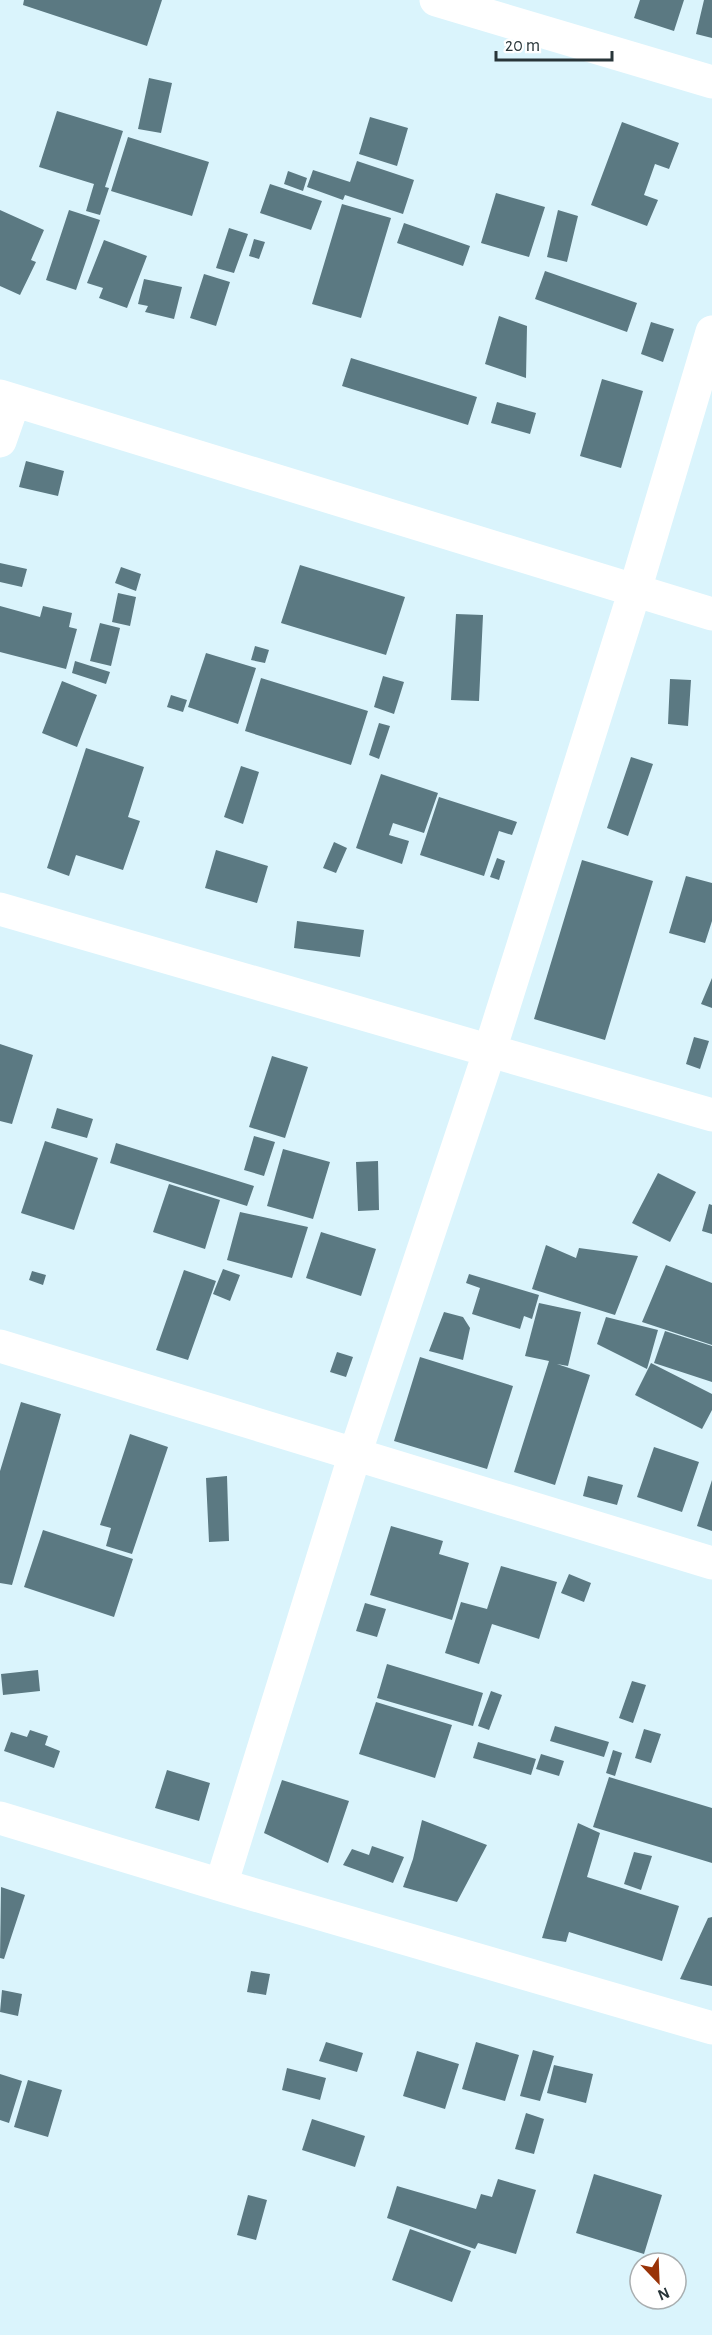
<svg xmlns="http://www.w3.org/2000/svg" width="712" height="2335" viewBox="0 0 712 2335" font-family="'Alegreya Sans',sans-serif">
<style>
.building{fill:#5b7982}
.lines{fill:none;stroke-linecap:round;stroke-linejoin:round}
.minor{stroke:#fff;stroke-width:33}
</style>
<rect width="100%" height="100%" fill="#daf4fc"/>
<path class="building" d="M24 0H162L147 46 23 5Z
M640 0H684L674 31 634 18Z
M704 0H712V38L696 34Z
M149 78 172 83 161 133 138 129Z
M57 111 123 131 105 187 109 188 100 215 86 211 94 184 39 167Z
M370 117 408 128 397 166 359 154Z
M622 122 679 143 669 169 655 164 644 195 658 200 647 226 591 205Z
M128 137 209 162 192 216 111 191Z
M357 161 414 180 403 214 345 195 343 200 307 187 313 170 350 182Z
M288 171 307 178 303 191 284 184Z
M270 184 322 201 311 230 260 213Z
M496 193 545 207 529 257 481 243Z
M342 204 391 218 361 318 312 304Z
M0 210 44 230 31 260 36 262 20 295 0 286Z
M69 210 100 220 76 290 46 280Z
M558 210 578 216 567 262 547 257Z
M404 223 470 246 463 266 397 243Z
M229 228 248 234 234 273 216 268Z
M254 239 265 242 259 259 249 256Z
M104 240 147 256 127 308 99 298 103 288 87 283Z
M545 271 637 303 627 332 535 299Z
M204 274 230 282 216 326 190 318Z
M144 279 182 287 174 319 145 312 148 306 138 304Z
M499 316 527 326 526 378 485 364Z
M651 322 674 329 663 362 641 354Z
M351 358 477 397 468 425 342 386Z
M602 379 643 391 621 468 580 456Z
M497 402 536 413 530 434 491 423Z
M26 461 64 471 58 496 19 487Z
M0 563 27 569 22 587 0 582Z
M300 565 405 597 386 655 281 623Z
M121 567 141 574 136 591 115 583Z
M118 593 136 597 130 626 112 622Z
M0 606 40 617 43 606 72 613 69 627 77 629 66 669 0 652Z
M456 614 483 615 479 701 451 700Z
M100 623 120 628 111 666 90 661Z
M255 646 269 650 265 663 251 660Z
M206 653 256 668 238 724 188 707Z
M75 661 110 672 106 684 72 673Z
M383 676 404 682 394 714 374 707Z
M261 678 368 711 351 765 245 731Z
M670 679 691 680 688 726 668 724Z
M62 681 97 695 77 747 42 733Z
M171 695 187 700 183 712 167 707Z
M379 723 390 726 379 759 369 755Z
M86 748 144 767 128 817 140 821 123 870 76 855 69 876 47 868Z
M631 757 653 764 628 836 607 828Z
M241 766 259 772 243 824 224 817Z
M381 774 438 793 424 833 393 823 389 835 409 841 402 864 356 848Z
M439 797 517 822 512 835 499 831 484 876 420 855Z
M334 842 347 848 336 873 323 868Z
M216 850 268 866 257 903 205 888Z
M497 858 505 861 499 880 490 877Z
M582 860 653 881 605 1040 534 1019Z
M686 876 712 883V921L705 943 669 933Z
M297 921 364 930 360 957 294 948Z
M712 978V1008L701 1004Z
M694 1037 709 1041 700 1069 686 1064Z
M0 1044 33 1055 12 1124 0 1121Z
M272 1056 308 1067 285 1138 249 1127Z
M57 1108 93 1119 87 1138 51 1128Z
M254 1136 275 1142 264 1176 244 1170Z
M45 1141 98 1158 74 1230 21 1213Z
M116 1143 254 1186 247 1206 110 1163Z
M283 1149 330 1162 313 1219 267 1206Z
M378 1161 379 1210 358 1211 356 1162Z
M658 1173 696 1192 670 1242 632 1223Z
M169 1184 220 1200 205 1249 153 1232Z
M709 1204 712 1205V1234L702 1231Z
M240 1212 308 1227 292 1278 227 1260Z
M321 1232 376 1249 361 1296 306 1278Z
M546 1245 576 1258 579 1248 638 1256 615 1315 532 1289Z
M666 1265 712 1283V1345L642 1322Z
M223 1269 240 1275 230 1301 213 1294Z
M184 1270 216 1281 188 1360 156 1350Z
M32 1271 46 1275 43 1285 29 1280Z
M469 1274 539 1295 532 1319 524 1316 520 1329 472 1314 480 1288 466 1283Z
M539 1303 581 1312 568 1366 557 1364 590 1375 555 1485 514 1472 549 1361 525 1356Z
M444 1312 463 1317 470 1328 463 1360 429 1351Z
M606 1317 658 1330 647 1369 597 1344Z
M665 1331 712 1346V1382L654 1363Z
M337 1352 353 1357 346 1377 330 1372Z
M420 1357 513 1386 487 1469 394 1441Z
M651 1363 712 1394V1410L702 1429 635 1395Z
M21 1402 61 1414 12 1585 0 1583V1471Z
M130 1434 168 1447 132 1554 106 1546 111 1528 100 1525Z
M654 1447 699 1462 682 1512 637 1497Z
M227 1476 229 1541 209 1542 206 1478Z
M588 1476 623 1485 617 1505 583 1496Z
M712 1480V1531L697 1526Z
M391 1526 443 1541 439 1554 469 1563 452 1620 370 1595Z
M43 1530 133 1559 114 1617 24 1587Z
M501 1566 557 1582 539 1639 492 1624 479 1664 445 1653 461 1602 487 1609Z
M569 1574 591 1583 584 1602 561 1593Z
M365 1603 386 1609 377 1637 356 1631Z
M387 1664 483 1693 473 1726 377 1698Z
M38 1670 40 1691 3 1695 1 1674Z
M632 1681 646 1685 633 1723 619 1718Z
M491 1691 502 1695 489 1730 478 1726Z
M376 1702 452 1725 435 1778 359 1754Z
M555 1726 609 1742 604 1757 550 1741Z
M644 1729 661 1734 651 1763 635 1758Z
M30 1730 48 1736 45 1745 60 1751 54 1768 4 1751 11 1732 27 1737Z
M478 1742 536 1759 531 1775 473 1758Z
M613 1750 622 1753 615 1776 606 1773Z
M541 1754 564 1761 559 1776 536 1769Z
M167 1770 210 1783 199 1821 155 1808Z
M609 1777 712 1808V1863L593 1827Z
M282 1780 349 1801 328 1863 264 1833Z
M422 1820 487 1845 457 1902 403 1887 413 1859Z
M578 1823 600 1833 587 1877 679 1906 662 1961 569 1932 566 1942 542 1938Z
M372 1846 404 1857 393 1883 343 1865 352 1849 369 1855Z
M634 1852 652 1856 641 1890 624 1884Z
M1 1887 25 1895 4 1959 0 1958Z
M712 1917V1986L680 1979 708 1918Z
M251 1971 270 1974 266 1995 247 1992Z
M2 1990 22 1994 18 2016 0 2012Z
M326 2042 363 2053 357 2072 319 2061Z
M476 2042 519 2055 505 2101 462 2089Z
M533 2050 554 2056 540 2101 520 2096Z
M417 2051 459 2064 445 2109 403 2096Z
M554 2065 593 2074 586 2103 547 2093Z
M287 2068 326 2078 320 2100 282 2090Z
M0 2074 22 2081 9 2123 0 2120Z
M28 2080 62 2090 48 2137 14 2127Z
M526 2113 544 2119 534 2154 515 2149Z
M312 2119 365 2136 355 2167 302 2150Z
M594 2174 662 2195 644 2254 576 2233Z
M498 2179 536 2190 516 2254 478 2243 475 2249 387 2218 397 2186 476 2209 481 2194 492 2197Z
M248 2195 267 2200 256 2240 237 2235Z
M410 2229 471 2251 452 2302 392 2280Z"/>
<g class="lines">
<path class="minor" d="M436 0 712 82
M0 396 712 614
M0 441 14 401
M0 909 712 1115
M0 1346 712 1563
M0 1818 221 1885 712 2028
M221 1885 355 1454 490 1050 635 590 712 332"/>
</g>
<g transform="translate(658 2281) rotate(157)"><circle r="28" fill="#ffffff" stroke="#a9aeb0" stroke-width="1.5"/>
<path d="M0-4.5L10 22L0 15L-10 22Z" fill="#993308"/>
<text y="-9" font-size="16" font-weight="bold" text-anchor="middle" fill="#283539">N</text>
</g>
<path d="M496 51v9h116v-9" fill="none" stroke="#283539" stroke-width="3"/>
<text x="505" y="51" font-size="18" fill="#283539" stroke="#ffffff" stroke-width="4.5" paint-order="stroke">20 m</text>
</svg>
